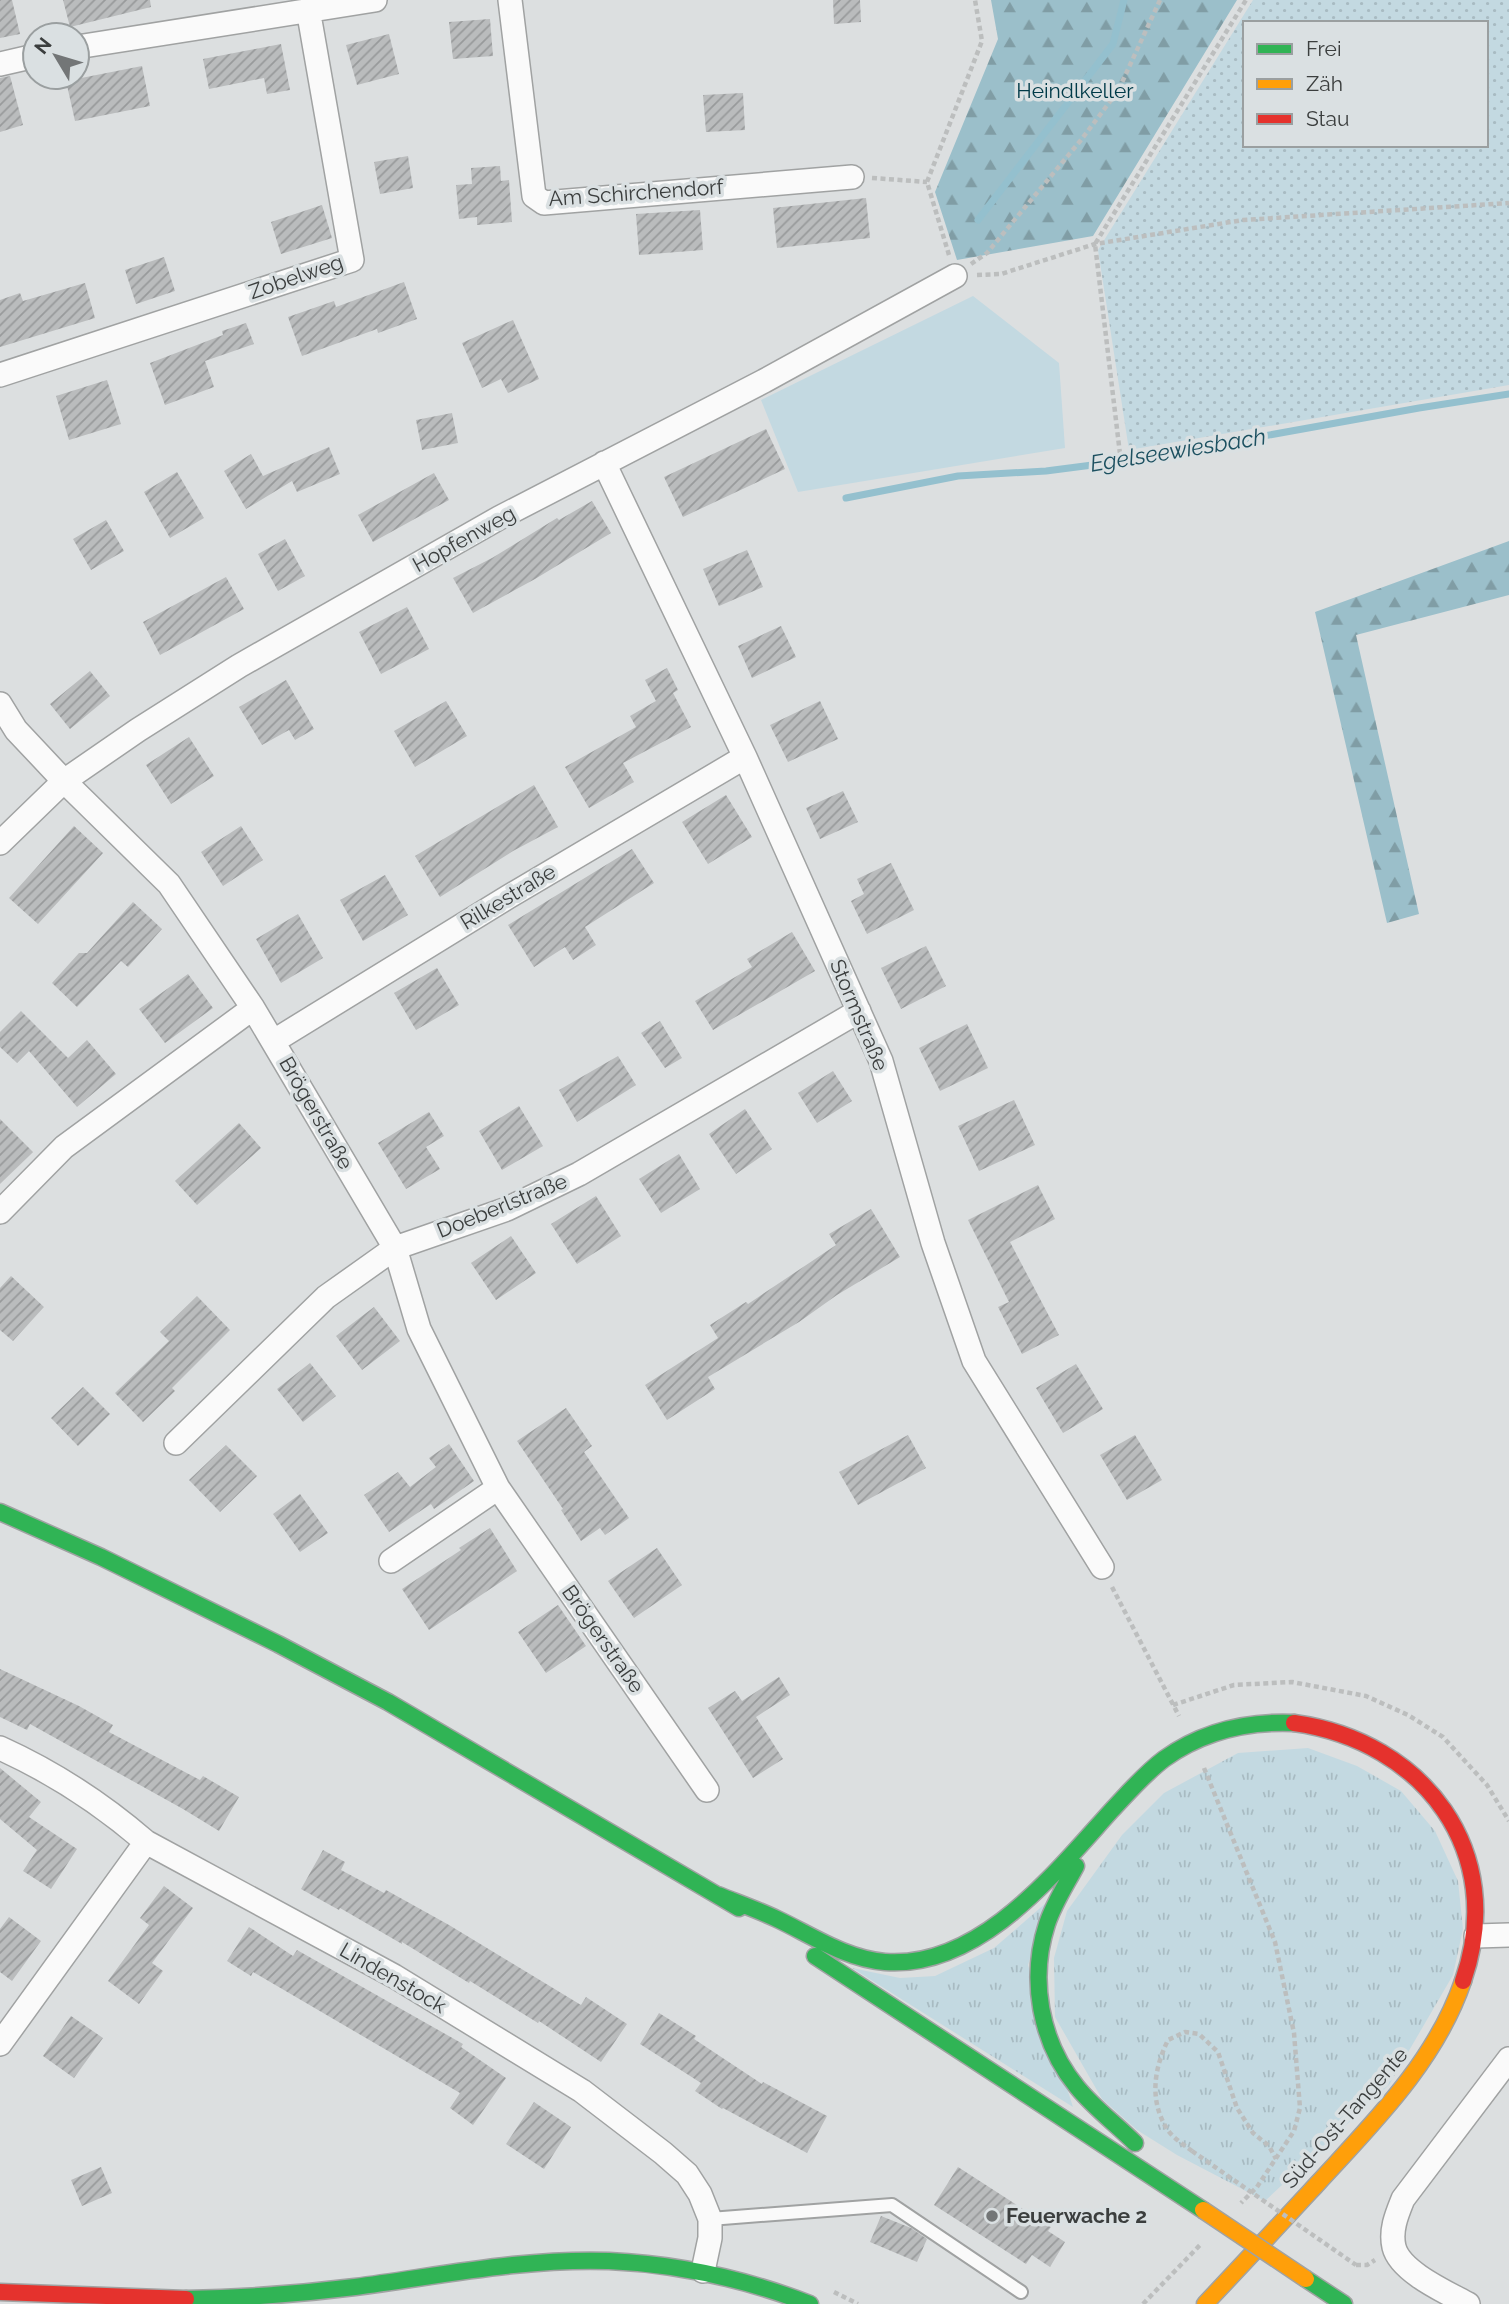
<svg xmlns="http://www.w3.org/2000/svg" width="1509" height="2304" viewBox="0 0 1509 2304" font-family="Raleway,sans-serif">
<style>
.grass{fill:url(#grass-tufts)}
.forest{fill:url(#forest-firs)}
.garden{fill:url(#garden-dots);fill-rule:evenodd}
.pitch{fill:#c3d9e1}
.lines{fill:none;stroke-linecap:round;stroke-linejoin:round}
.stream{stroke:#94c0ce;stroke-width:7}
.building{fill:url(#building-hatch)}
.lane-casing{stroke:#a0a2a2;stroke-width:16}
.street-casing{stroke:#a0a2a2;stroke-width:26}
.fast-casing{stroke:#a0a2a2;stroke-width:19}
.slow-casing{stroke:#a0a2a2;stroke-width:19}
.jam-casing{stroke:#a0a2a2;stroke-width:19}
.path{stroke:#bcbebe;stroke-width:4.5;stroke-dasharray:5 3.5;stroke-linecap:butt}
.lane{stroke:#fafafa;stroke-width:12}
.street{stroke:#fafafa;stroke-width:23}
.fast{stroke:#30b455;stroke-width:16}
.slow{stroke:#ff9f0a;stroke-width:16}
.jam{stroke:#e5322d;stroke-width:16}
.slow-bridge-casing{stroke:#a0a2a2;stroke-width:19;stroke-linecap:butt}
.path-bridge{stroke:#bcbebe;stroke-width:4.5;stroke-dasharray:5 3.5;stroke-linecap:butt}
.slow-bridge{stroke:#ff9f0a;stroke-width:16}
.poi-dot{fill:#737677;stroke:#dae0e2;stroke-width:2.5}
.labels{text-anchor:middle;stroke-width:7;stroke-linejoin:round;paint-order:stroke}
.park-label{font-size:21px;fill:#003a48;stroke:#dae0e2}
.street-label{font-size:21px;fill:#3b3e3e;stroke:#dae0e2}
.poi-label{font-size:21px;font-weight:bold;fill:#3b3e3e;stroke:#dae0e2;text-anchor:start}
.water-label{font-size:23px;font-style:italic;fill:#1c5060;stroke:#dae0e2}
</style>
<defs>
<pattern id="grass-tufts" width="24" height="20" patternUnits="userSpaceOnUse" patternTransform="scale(1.75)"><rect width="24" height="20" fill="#c3d9e1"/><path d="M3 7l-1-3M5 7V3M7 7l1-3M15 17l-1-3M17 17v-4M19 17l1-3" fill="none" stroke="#a8bbc2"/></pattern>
<pattern id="forest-firs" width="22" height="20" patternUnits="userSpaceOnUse" patternTransform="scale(1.75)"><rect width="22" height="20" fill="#9bbfca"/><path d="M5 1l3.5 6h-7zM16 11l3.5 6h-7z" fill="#809da5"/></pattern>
<pattern id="garden-dots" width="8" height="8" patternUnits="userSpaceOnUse" patternTransform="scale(1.75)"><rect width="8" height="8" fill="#c3d9e1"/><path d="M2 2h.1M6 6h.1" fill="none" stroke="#a8bbc2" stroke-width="1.8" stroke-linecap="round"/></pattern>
<pattern id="building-hatch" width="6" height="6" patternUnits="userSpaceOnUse" patternTransform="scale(1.75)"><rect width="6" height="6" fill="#babcbd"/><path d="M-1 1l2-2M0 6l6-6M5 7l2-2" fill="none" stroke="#989a9b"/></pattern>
</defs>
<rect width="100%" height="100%" fill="#dcdfe0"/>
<path class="grass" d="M1308 1748 1357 1766 1401 1791 1435 1831 1458 1881 1463 1929 1453 1975 1389 2085 1265 2201 1177 2155 1137 2130 1102 2099 1055 2017 1054 1958 1067 1911 1122 1835 1164 1793 1238 1753Z
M1047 1902 1028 1965 1073 2107 852 1968 900 1978 935 1976 994 1948Z"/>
<path class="forest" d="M991 0H1237L1093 236 957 260 935 192 998 39Z
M1509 541V595L1356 635 1419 914 1387 923 1315 612Z"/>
<path class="garden" d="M1253 0H1509V385L1129 450 1098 250ZM1245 23H1486V145H1245Z"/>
<path class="pitch" d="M973 296 1059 363 1065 448 798 492 761 400Z"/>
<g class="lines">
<path class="stream" d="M978 220 1113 44 1124 0
M846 498 958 476 1046 471 1131 460 1419 408 1509 394"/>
</g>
<path class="building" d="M0 0H12L20 34 0 38Z
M63 0H150L151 7 70 27Z
M833 0H860L861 22 834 24Z
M490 19 493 56 453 59 449 22Z
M389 34 399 74 357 85 346 45Z
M281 44 290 90 267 94 264 78 209 89 203 59Z
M142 66 150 106 75 121 66 81Z
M10 76 23 125 0 132V78Z
M743 93 745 130 706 132 703 95Z
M408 156 413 188 380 194 374 162Z
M500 166 501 181 509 180 512 222 477 225V217L459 219 456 185 472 184 471 168Z
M866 198 870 238 777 248 773 208Z
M322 205 332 238 281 254 271 222Z
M700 210 703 250 639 255 636 214Z
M164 257 175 291 136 304 125 270Z
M404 282 417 319 378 333 377 329 302 356 288 317 334 301 336 307Z
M85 283 95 318 0 347V300L20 293 23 301Z
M513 320 539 379 508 393 501 379 482 388 462 343Z
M246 323 254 344 205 361 214 387 165 405 150 363 223 335 222 331Z
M107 380 121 424 69 440 56 396Z
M452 413 458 443 422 450 416 420Z
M766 429 785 469 683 517 664 477Z
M329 447 340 474 297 492 292 481 246 509 224 471 251 454 263 476Z
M177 472 204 518 170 538 144 492Z
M434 473 449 500 373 542 358 515Z
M592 501 611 533 535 579 473 613 453 578 492 558 557 518 559 520Z
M106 520 124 551 91 570 73 539Z
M285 539 305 576 278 591 258 554Z
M747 550 763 587 719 606 703 569Z
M226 577 244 609 160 655 143 622Z
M407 607 429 649 381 674 359 632Z
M781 626 796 657 752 678 738 646Z
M667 668 678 690 673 693 691 727 623 763 634 782 589 808 565 767 636 727 630 716 656 701 645 680Z
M90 671 110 696 70 729 50 704Z
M286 680 314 729 295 740 289 730 262 745 239 707Z
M446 701 467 736 415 767 394 731Z
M820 701 838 739 788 762 770 725Z
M189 737 214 776 171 804 146 765Z
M534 785 558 827 513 851 440 897 415 856Z
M843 791 858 822 820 839 806 808Z
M726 795 752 837 708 864 682 822Z
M74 826 103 853 38 924 9 898Z
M241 826 263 860 223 886 201 852Z
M632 849 654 883 585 927 596 945 573 960 565 947 534 967 508 925Z
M891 863 914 910 867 934 851 901 864 894 857 879Z
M385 875 408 915 363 941 340 900Z
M133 902 162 929 128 967 121 961 77 1007 52 983 79 953H87Z
M298 914 323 958 281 983 256 939Z
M792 932 815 971 713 1030 695 1001 752 967 747 959Z
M926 946 946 986 901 1009 881 968Z
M437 968 459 1005 416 1030 394 993Z
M188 974 213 1008 165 1043 139 1009Z
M21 1011 68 1058 87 1040 116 1074 77 1107 29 1051 17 1063 0 1047V1032Z
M660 1021 682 1058 665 1068 641 1033Z
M967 1024 988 1068 940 1091 919 1048Z
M618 1056 636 1085 577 1122 559 1090Z
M833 1071 852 1101 817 1123 798 1093Z
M1014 1100 1035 1145 979 1171 958 1126Z
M519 1106 543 1146 502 1170 479 1131Z
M745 1109 772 1149 736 1174 709 1134Z
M429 1112 444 1136 426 1147 440 1169 406 1189 378 1143Z
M0 1119 33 1152 0 1184Z
M239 1123 261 1148 197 1205 175 1181Z
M679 1154 700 1189 661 1213 639 1179Z
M1038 1185 1055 1219 1010 1242 1059 1335 1022 1354 998 1307 1009 1302 968 1220Z
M596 1196 621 1236 577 1264 551 1224Z
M871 1209 900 1257 837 1295 799 1322 708 1377 715 1389 667 1420 645 1385 718 1338 710 1325 746 1302 748 1304 836 1245 829 1234Z
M511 1236 536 1273 496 1300 471 1263Z
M11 1276 44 1307 13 1341 0 1330V1288Z
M197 1296 230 1330 172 1388 175 1391 143 1422 115 1393 169 1341 160 1332Z
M374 1307 400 1341 362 1370 336 1336Z
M310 1363 336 1396 303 1422 277 1389Z
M1076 1364 1103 1409 1063 1433 1036 1388Z
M83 1387 110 1414 78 1446 51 1418Z
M566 1408 592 1446 584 1452 629 1518 605 1535 600 1528 581 1541 561 1510 563 1509 517 1441Z
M908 1435 926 1468 858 1505 839 1472Z
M1135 1435 1162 1480 1127 1500 1100 1455Z
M449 1444 474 1481 434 1509 431 1504 389 1532 364 1495 398 1472 410 1487 436 1467 429 1458Z
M226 1445 257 1476 220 1512 189 1480Z
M300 1494 328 1533 300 1552 273 1514Z
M490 1528 517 1571 429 1630 402 1589 461 1550 459 1548Z
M657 1548 682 1585 634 1618 608 1581Z
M558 1605 586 1646 546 1673 518 1632Z
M0 1669 79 1706 113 1725 109 1732 200 1780 203 1776 239 1797 219 1831 183 1809 30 1724 27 1730 0 1717Z
M779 1677 790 1695 756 1717 783 1759 753 1778 708 1708 735 1691 742 1701Z
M0 1768 41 1802 29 1817 77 1849 51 1889 23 1871 37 1850 0 1819Z
M323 1850 345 1862 341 1870 384 1893 386 1890 449 1925 581 2005 586 1997 627 2024 601 2062 539 2021 538 2023 470 1981 469 1983 402 1942V1944L340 1908 339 1910 301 1889Z
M164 1886 193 1908 152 1963 163 1971 139 2004 108 1981 149 1925 140 1918Z
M9 1917 41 1941 12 1981 0 1972V1929Z
M249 1927 293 1956 297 1950 463 2044 461 2047 506 2078 473 2125 450 2108 460 2093 253 1972 251 1976 227 1961Z
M659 2013 696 2036 694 2039 762 2084 763 2082 827 2116 807 2153 723 2108 722 2109 695 2091 701 2083 640 2044Z
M71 2016 103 2038 74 2078 43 2056Z
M534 2102 571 2127 544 2169 506 2144Z
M101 2167 112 2193 82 2206 71 2180Z
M958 2167 1051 2227 1048 2231 1065 2242 1050 2267 1032 2255 1026 2264 934 2205Z
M881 2216 911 2228 927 2239 917 2262 870 2242Z"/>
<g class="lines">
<g class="lane-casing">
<path id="lane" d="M710 2219 892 2205 1021 2292"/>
</g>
<g class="street-casing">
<path id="street" d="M510 0 534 196 544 203 852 177
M77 47 375 0
M0 64 35 56
M0 375 352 260 308 9
M604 463 745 757 881 1061 933 1243 974 1361 1102 1567
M0 704 16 730 64 781 169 884 253 1008 395 1248 419 1329 498 1488 707 1790
M0 843 64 781 138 730 239 666 499 518 764 381 955 276
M274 1041 508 897 745 757
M0 1212 64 1147 253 1008
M176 1443 326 1297 395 1248 507 1209 579 1174 859 1011
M391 1561 498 1488
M0 1748C53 1772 102 1804 146 1842L394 1976 582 2091 663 2153 687 2174 700 2194 710 2219V2238L703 2271
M1476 1936 1509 1935
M0 2044 146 1842
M1468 2304C1448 2293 1400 2272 1394 2247 1390 2230 1397 2214 1403 2199L1509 2059"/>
</g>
<g class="fast-casing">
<path id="fast" d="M0 1512 101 1557 278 1644 388 1702 739 1908
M1076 1866C1066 1885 1054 1903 1047 1924 1029 1979 1040 2042 1077 2087 1094 2108 1116 2124 1135 2143
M718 1895C738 1903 758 1910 777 1919 811 1935 846 1959 885 1962 979 1969 1054 1874 1111 1811 1128 1793 1144 1774 1164 1759 1203 1731 1247 1721 1294 1723
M815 1956 1203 2210
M1306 2279 1344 2304
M186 2299C243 2298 299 2294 355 2287 439 2276 524 2258 609 2261 678 2264 745 2279 810 2304"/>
</g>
<g class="slow-casing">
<path id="slow" d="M1205 2304C1243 2264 1280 2224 1318 2183 1373 2123 1436 2061 1463 1981"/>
</g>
<g class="jam-casing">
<path id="jam" d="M1294 1723C1424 1741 1508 1852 1463 1981
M0 2292 186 2299"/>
</g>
<path class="path" d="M872 178 927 182
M949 255 927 182 982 41 975 0
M971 264 987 253 1081 140 1118 91 1160 0
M977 275 1001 274 1095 244 1243 220 1509 203
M1120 454 1095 244 1246 0
M1112 1587 1179 1716
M1173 1705 1234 1685 1292 1682 1366 1696 1408 1715 1443 1737 1487 1785 1509 1821
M1204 1768 1275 1942 1294 2033 1300 2108 1294 2131 1257 2187 1241 2203
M1192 2151C1184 2145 1173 2138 1167 2129 1149 2100 1154 2069 1168 2040L1185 2032 1199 2034 1218 2052 1237 2108 1253 2133 1269 2146 1276 2159
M1356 2265H1367L1375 2260
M834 2292 858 2304
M1143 2304 1201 2244"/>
<use href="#lane" class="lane"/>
<use href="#street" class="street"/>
<use href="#fast" class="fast"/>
<use href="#slow" class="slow"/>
<use href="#jam" class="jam"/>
<g class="slow-bridge-casing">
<path id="slow-bridge" d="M1203 2210 1306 2279"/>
</g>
<path class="path-bridge" d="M1192 2151 1356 2265"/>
<use href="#slow-bridge" class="slow-bridge"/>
</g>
<circle class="poi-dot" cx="992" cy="2216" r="7"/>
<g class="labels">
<g class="park-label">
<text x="1075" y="98">Heindlkeller</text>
</g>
<g class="street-label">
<text transform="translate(636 193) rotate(-4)" y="7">Am Schirchendorf</text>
<text transform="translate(296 277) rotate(-19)" y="7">Zobelweg</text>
<text transform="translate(464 539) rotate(-29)" y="7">Hopfenweg</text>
<text transform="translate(508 897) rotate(-31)" y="7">Rilkestraße</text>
<text transform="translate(859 1015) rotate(67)" y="7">Stormstraße</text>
<text transform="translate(316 1113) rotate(60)" y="7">Brögerstraße</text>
<text transform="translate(502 1206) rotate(-22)" y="7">Doeberlstraße</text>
<text transform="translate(603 1639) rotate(55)" y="7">Brögerstraße</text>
<text transform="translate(393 1978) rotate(30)" y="7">Lindenstock</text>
<text transform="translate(1345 2118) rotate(-49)" y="7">Süd-Ost-Tangente</text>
</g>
<g class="poi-label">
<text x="1006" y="2223">Feuerwache 2</text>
</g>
<g class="water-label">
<text transform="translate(1178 450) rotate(-9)" y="8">Egelseewiesbach</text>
</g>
</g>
<rect x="1243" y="21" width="245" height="126" fill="#dae0e2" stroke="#9a9fa0" stroke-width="2"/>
<rect x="1257" y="44" width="35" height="10" fill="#30b455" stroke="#9a9fa0" stroke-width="2"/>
<text x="1306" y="56" font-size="21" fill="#3b3e3e">Frei</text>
<rect x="1257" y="79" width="35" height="10" fill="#ff9f0a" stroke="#9a9fa0" stroke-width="2"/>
<text x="1306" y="91" font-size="21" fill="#3b3e3e">Zäh</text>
<rect x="1257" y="114" width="35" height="10" fill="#e5322d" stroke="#9a9fa0" stroke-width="2"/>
<text x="1306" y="126" font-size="21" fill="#3b3e3e">Stau</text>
<g transform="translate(56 56) rotate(308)"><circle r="33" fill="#dae0e2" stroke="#9a9fa0" stroke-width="2"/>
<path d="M0-5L12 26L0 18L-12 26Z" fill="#737677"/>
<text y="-10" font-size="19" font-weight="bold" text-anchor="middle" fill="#3b3e3e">N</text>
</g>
</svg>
